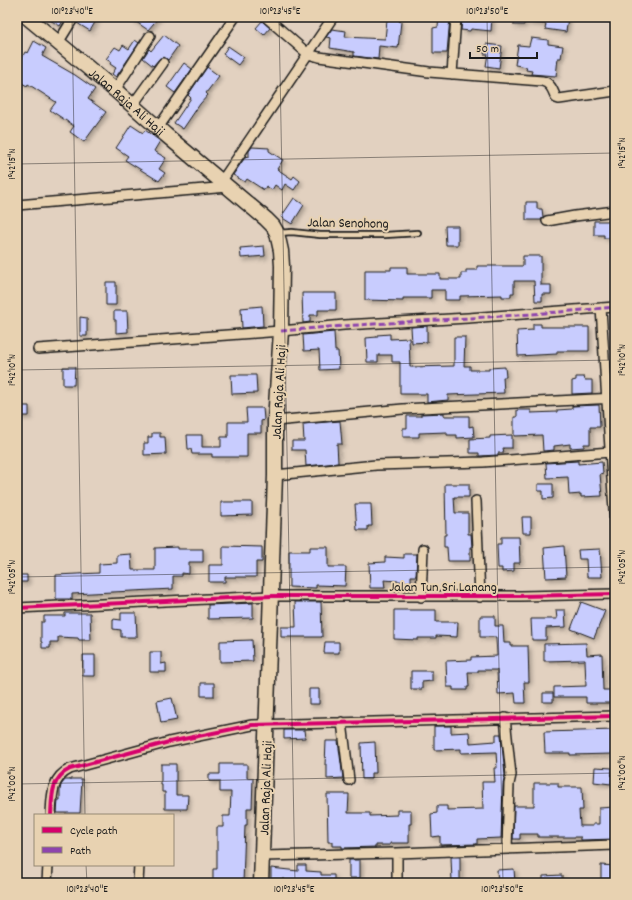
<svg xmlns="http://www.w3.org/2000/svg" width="632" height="900" viewBox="0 0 632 900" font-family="Dekko,sans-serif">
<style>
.building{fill:#c8ccfe;stroke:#1c1c1c;filter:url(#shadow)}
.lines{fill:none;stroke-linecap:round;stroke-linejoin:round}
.service-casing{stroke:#1c1c1c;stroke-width:8}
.minor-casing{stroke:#1c1c1c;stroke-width:12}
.primary-casing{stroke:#1c1c1c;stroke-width:17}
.service{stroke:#e8d2b1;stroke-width:4.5}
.minor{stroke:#e8d2b1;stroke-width:9}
.primary{stroke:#e8d2b1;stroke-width:14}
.quiet{stroke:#8e44ad;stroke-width:3;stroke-dasharray:6 3;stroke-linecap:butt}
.cycleway-casing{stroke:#e8d2b1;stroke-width:6}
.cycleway{stroke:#d6006c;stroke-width:4}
.ticks{fill:none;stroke:#1c1c1c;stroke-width:1;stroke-opacity:0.45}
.labels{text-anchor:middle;stroke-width:4;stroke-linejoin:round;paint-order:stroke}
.street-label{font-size:14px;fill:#1c1c1c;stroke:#e8d2b1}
.neatline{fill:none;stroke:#1c1c1c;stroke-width:1.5}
.ticks-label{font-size:10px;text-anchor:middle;fill:#1c1c1c}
</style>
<defs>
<filter id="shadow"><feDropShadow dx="2.5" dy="2.5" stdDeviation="2" flood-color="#0004"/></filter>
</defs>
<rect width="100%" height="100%" fill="#e2d1c0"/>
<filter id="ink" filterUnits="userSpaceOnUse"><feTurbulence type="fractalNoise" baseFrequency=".025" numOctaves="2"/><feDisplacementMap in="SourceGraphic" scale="8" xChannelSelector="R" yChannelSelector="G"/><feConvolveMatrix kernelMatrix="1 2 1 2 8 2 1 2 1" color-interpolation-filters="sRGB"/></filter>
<g filter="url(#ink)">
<path class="building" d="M45 17H65L60 26Z
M80 17H98L90 31 77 23Z
M129 17H159L148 30Z
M389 17H399V21L401 22 398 48 379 46 378 59 354 56V52L330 48 331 38 326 37 332 29 346 31 345 37 385 39 387 20H389Z
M439 17H450L447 53H433V28L438 27Z
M478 17H492L491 31 471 29 470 31 461 30 462 19 477 21Z
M514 17H524V25H514Z
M527 17H568L566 32 545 29 546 24 527 22Z
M262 21 270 28 264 35 256 28Z
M164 35 178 46 168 60 164 57 160 58 153 66 143 58 149 49 151 51Z
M531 38 548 40V44L563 46 561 58H558L556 76 531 74 532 71 526 70 527 67 515 65 518 45 529 46Z
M135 40 139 43 116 77 112 74 116 68 110 64 111 62 106 59 115 47 120 50 123 45 129 49Z
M34 41 46 48 42 56 75 75 95 89 88 99 106 112 84 142 70 132 74 126 50 110 56 102 28 84 27 86 17 80V67L25 52 28 53Z
M486 44 502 46 499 68 486 66 488 54H484Z
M228 46 244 57 238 65 223 54Z
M184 63 192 69 175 93 167 87Z
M207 67 219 76 206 93 208 95 200 104 183 129 174 123 191 98 188 95Z
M131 125 143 133 145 130 160 141 154 151 166 158 159 169 165 173 159 181 125 160 128 156 116 148Z
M252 147 269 148V151L283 160 277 169 292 179 294 176 300 181 294 190 285 184 282 190 275 185 272 190 266 186 264 190 247 179 245 182 233 175 246 156 249 157V151Z
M294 198 304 205 292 224 281 217Z
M526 202H537V209H542L543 217 541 220H526Z
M594 221H613L614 238H604V235H594Z
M445 226H458V245H446Z
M264 246 265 256 241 258 240 248Z
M523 256H541V285H551V294H542V301H535L534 281H514V293H511V297H502V295L460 296V300H445V290H431V298H403V301L365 300V270H391V267H407V274H440V279H461V273H466V270H477V266H523Z
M106 282H116V305H106Z
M302 293H336V310H318V315H310V322L303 323Z
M262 306 263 326 242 328 241 308Z
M114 311H127L128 332 116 333V320H114Z
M80 317 87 318V336H80Z
M533 324H541V327H589V351H557V354L518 356 517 331 533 330Z
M427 326V342L412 343 411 327Z
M334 332 335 351H338L339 369 320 370 319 350 304 351 303 335Z
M390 334V339L409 338 410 367 454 366V337H465L464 366H470V370H489V368L505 367 506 377H503L504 393 448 395V400L427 402V394H400V362H392V355H378V362H367L366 338 377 337V335Z
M63 367H75L74 385H63Z
M231 375H256L257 393 232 394Z
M576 377H584L585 380H592V393L572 394V381L576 380Z
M599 405 600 427H590V444H584V447L570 448V444L554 446V450L543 451 542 435 514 436V417H517V410H531V413L557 412V410L572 409V406Z
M17 406H29V416H17Z
M246 408H263L264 420 261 421V433H247V457H212V454H192L191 449H188L187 435H202V447H221V437H228V422H247Z
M444 413V416H469V427L473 426 474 437 457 438V435H447V432L419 433V437H403V428H407V416H421V414Z
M340 421 342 444H337L338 463 306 466 305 450H292V441H304L303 424Z
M152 433H160V437H165L166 454 144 455V443H148V437H152Z
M512 435V448H503L504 453H498V455L479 456V453H470V439L490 438V436Z
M578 461V464L602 462 603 473 600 474 602 496 581 497V494L569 495 568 477 547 478 546 463Z
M445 484H469V497H454L455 513H468V534H471L472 547H470V561H448L447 547H444V535H446Z
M538 484H553V498L543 499V491H538Z
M221 502H252V515L221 516Z
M355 504H371L372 526H368V530H357Z
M522 517H531V533H523Z
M501 537H519L520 563H514V571L502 572V568H498L497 544H501Z
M223 546 262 547V562H256V577H225V582H209V565H223Z
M564 546 566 577 546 578 544 548Z
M178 547V549H203V562H189V574L182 573V576H173V589L72 594V599H56V575L99 573V564L117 563V555L131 554 132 570H155V548Z
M310 547H328V567H346L345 586 316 585V588L289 587V551H310Z
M600 549 602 577H587L586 559H579L578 550Z
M404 554H417L416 576H411V582L384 580 385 588H370L369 563 385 562V557L404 558Z
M18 575H27V582H18Z
M295 602H321L322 637H281V627H296Z
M581 602 605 611 594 638 571 629Z
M253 603V618L208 619V605Z
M394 610H436V622H458L457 637 436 636V638H418V640L394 639Z
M556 610H565L566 627 546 628V640H532L531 619H557Z
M65 613H90L91 640H79L78 638 58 637V642H50V648H42V642H41V622H44V616H65Z
M121 613H136L137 637H121V630L113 629V619L121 620Z
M480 616H495V626H503L504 643H511V646H528L529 682H524L525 703H516L515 693 498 694 497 670H478V672H468L469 687H467V690H453V687H447L446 661 471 660V657L497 656 496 637H480Z
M252 640 253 661 220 662V641Z
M325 642H339V653H324Z
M586 643 587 655 602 654 603 690H611V703H586V697H554V687L586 686 585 660 544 661V644Z
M150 652H161V664L166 663V672H150Z
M83 655H95V676H83Z
M411 671H432V681L422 682V689H411Z
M201 683H214V696H201Z
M309 689H319V704H309Z
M543 693H553V702H543Z
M172 698 177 720 161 723 157 701Z
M434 726H451V733L469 732 470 743 496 741V734H501L505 775 503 784 501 838 477 839V844L440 845V836L432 837 431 814 437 813V806H447V810L483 809 482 782H495L494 768H497L496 752 461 753V749L434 750Z
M284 730H304L305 738 284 739Z
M615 730V742H612V754L570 755V753H545L544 732Z
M326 741H338L343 778 327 779V765H325Z
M375 742 376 773H371V779H362L361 743Z
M161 764H176V795H188L187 809H165V792H162V785H161Z
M220 764H247V778H253L252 808H247V825H245L243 883H213V869H217V827H223V816H230L231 792H220V781H209V774H220Z
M595 767 612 768 611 784 594 782Z
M70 779H82L80 813H57L58 800H60V790L61 785 65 780H70Z
M534 783H558V787H582L583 810H579L580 826H593V824H599V808L615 807V839L581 840V837H538V834H520V839H513L514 806H534Z
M327 794H349L348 813H370V816L397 815V810H411V824H409V843H390V845H376V847L342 848V846H332V842H328Z
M451 857H460V881L452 882Z
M349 860H360V878H349Z
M298 865H306V871L321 872V875H334V883H284V879H271V868L298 871Z
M601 865 615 866V883L601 882Z
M514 869 515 883H498L497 870Z
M562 875V883H543V876Z"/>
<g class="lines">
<g class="service-casing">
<path id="service" d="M278 233 292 232 320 235H385L418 233"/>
</g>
<g class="minor-casing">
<path id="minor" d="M266 17 308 54 319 57 429 72 542 81C551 83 553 91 556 98L559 99 615 91
M58 43 74 17
M452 74 456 17
M115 90 150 36
M132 106 163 63
M158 128 235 17
M221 182 333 17
M17 205 228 187
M547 221 575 216 615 211
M601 308 615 526
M38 349 281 331 344 325 468 318 615 307
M275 421 403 409 615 398
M275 475 376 465 483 462 610 452
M476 501 480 597
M421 597 423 549
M17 608 271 596H521L615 594
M505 718 511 775 509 784 507 849
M342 722 349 780
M51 815C52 796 51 778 70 769L169 742 252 725 615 716
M262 856 397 853 615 845
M47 883 48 865
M138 883 139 865
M397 883V853"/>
</g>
<g class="primary-casing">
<g id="primary">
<path id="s1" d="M27 17 115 90 166 135 266 219 273 226 277 233 281 251 282 266 281 331 275 421V475L261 883"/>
</g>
</g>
<use href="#service" class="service"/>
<use href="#minor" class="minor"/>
<use href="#primary" class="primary"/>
<path class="quiet" d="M281 331C392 321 504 318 615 307"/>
<g class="cycleway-casing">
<path id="cycleway" d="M17 608 271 596H521L615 594
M51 815C52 796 51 778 70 769L169 742 252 725 615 716"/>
</g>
<use href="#cycleway" class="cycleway"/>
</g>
</g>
<path class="ticks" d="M72 17 85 815M279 17 295 883M487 17 503 883M17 164 615 153M17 370 615 360M17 577 615 567M17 784 615 773M86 865 87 883"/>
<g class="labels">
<g class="street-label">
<text dy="5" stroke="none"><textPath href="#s1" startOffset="131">Jalan Raja Ali Haji</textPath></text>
<text transform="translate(348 222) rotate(1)" y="5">Jalan Senohong</text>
<text transform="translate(278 392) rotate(-87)" y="5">Jalan Raja Ali Haji</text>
<text x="443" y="591">Jalan Tun Sri Lanang</text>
<text transform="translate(265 788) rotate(-88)" y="5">Jalan Raja Ali Haji</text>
</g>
</g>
<rect width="632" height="900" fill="none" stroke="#e8d2b1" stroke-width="44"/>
<rect x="34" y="814" width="140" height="52" fill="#e8d2b1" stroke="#968975"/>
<rect x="42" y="827" width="20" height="6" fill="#d6006c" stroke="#968975"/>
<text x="70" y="834" font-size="12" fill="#1c1c1c">Cycle path</text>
<rect x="42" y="847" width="20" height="6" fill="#8e44ad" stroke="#968975"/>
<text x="70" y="854" font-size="12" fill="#1c1c1c">Path</text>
<path d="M470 52v6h67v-6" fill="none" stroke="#1c1c1c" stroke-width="2"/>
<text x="476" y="52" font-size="12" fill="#1c1c1c" stroke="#e8d2b1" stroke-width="3" paint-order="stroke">50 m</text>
<rect x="22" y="22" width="588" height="856" class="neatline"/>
<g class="ticks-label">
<text x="72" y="14">101°23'40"E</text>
<text x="280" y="14">101°23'45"E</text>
<text x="487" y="14">101°23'50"E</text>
<text transform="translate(621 153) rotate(-90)" y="4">1°42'15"N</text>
<text transform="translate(11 164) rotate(-90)" y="4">1°42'15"N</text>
<text transform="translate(621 360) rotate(-90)" y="4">1°42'10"N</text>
<text transform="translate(11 370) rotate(-90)" y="4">1°42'10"N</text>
<text transform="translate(621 567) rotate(-90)" y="4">1°42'05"N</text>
<text transform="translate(11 577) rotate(-90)" y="4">1°42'05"N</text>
<text transform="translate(621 773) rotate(-90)" y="4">1°42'00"N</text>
<text transform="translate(11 784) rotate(-90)" y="4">1°42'00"N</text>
<text x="87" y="892">101°23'40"E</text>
<text x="294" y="892">101°23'45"E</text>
<text x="502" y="892">101°23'50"E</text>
</g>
</svg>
